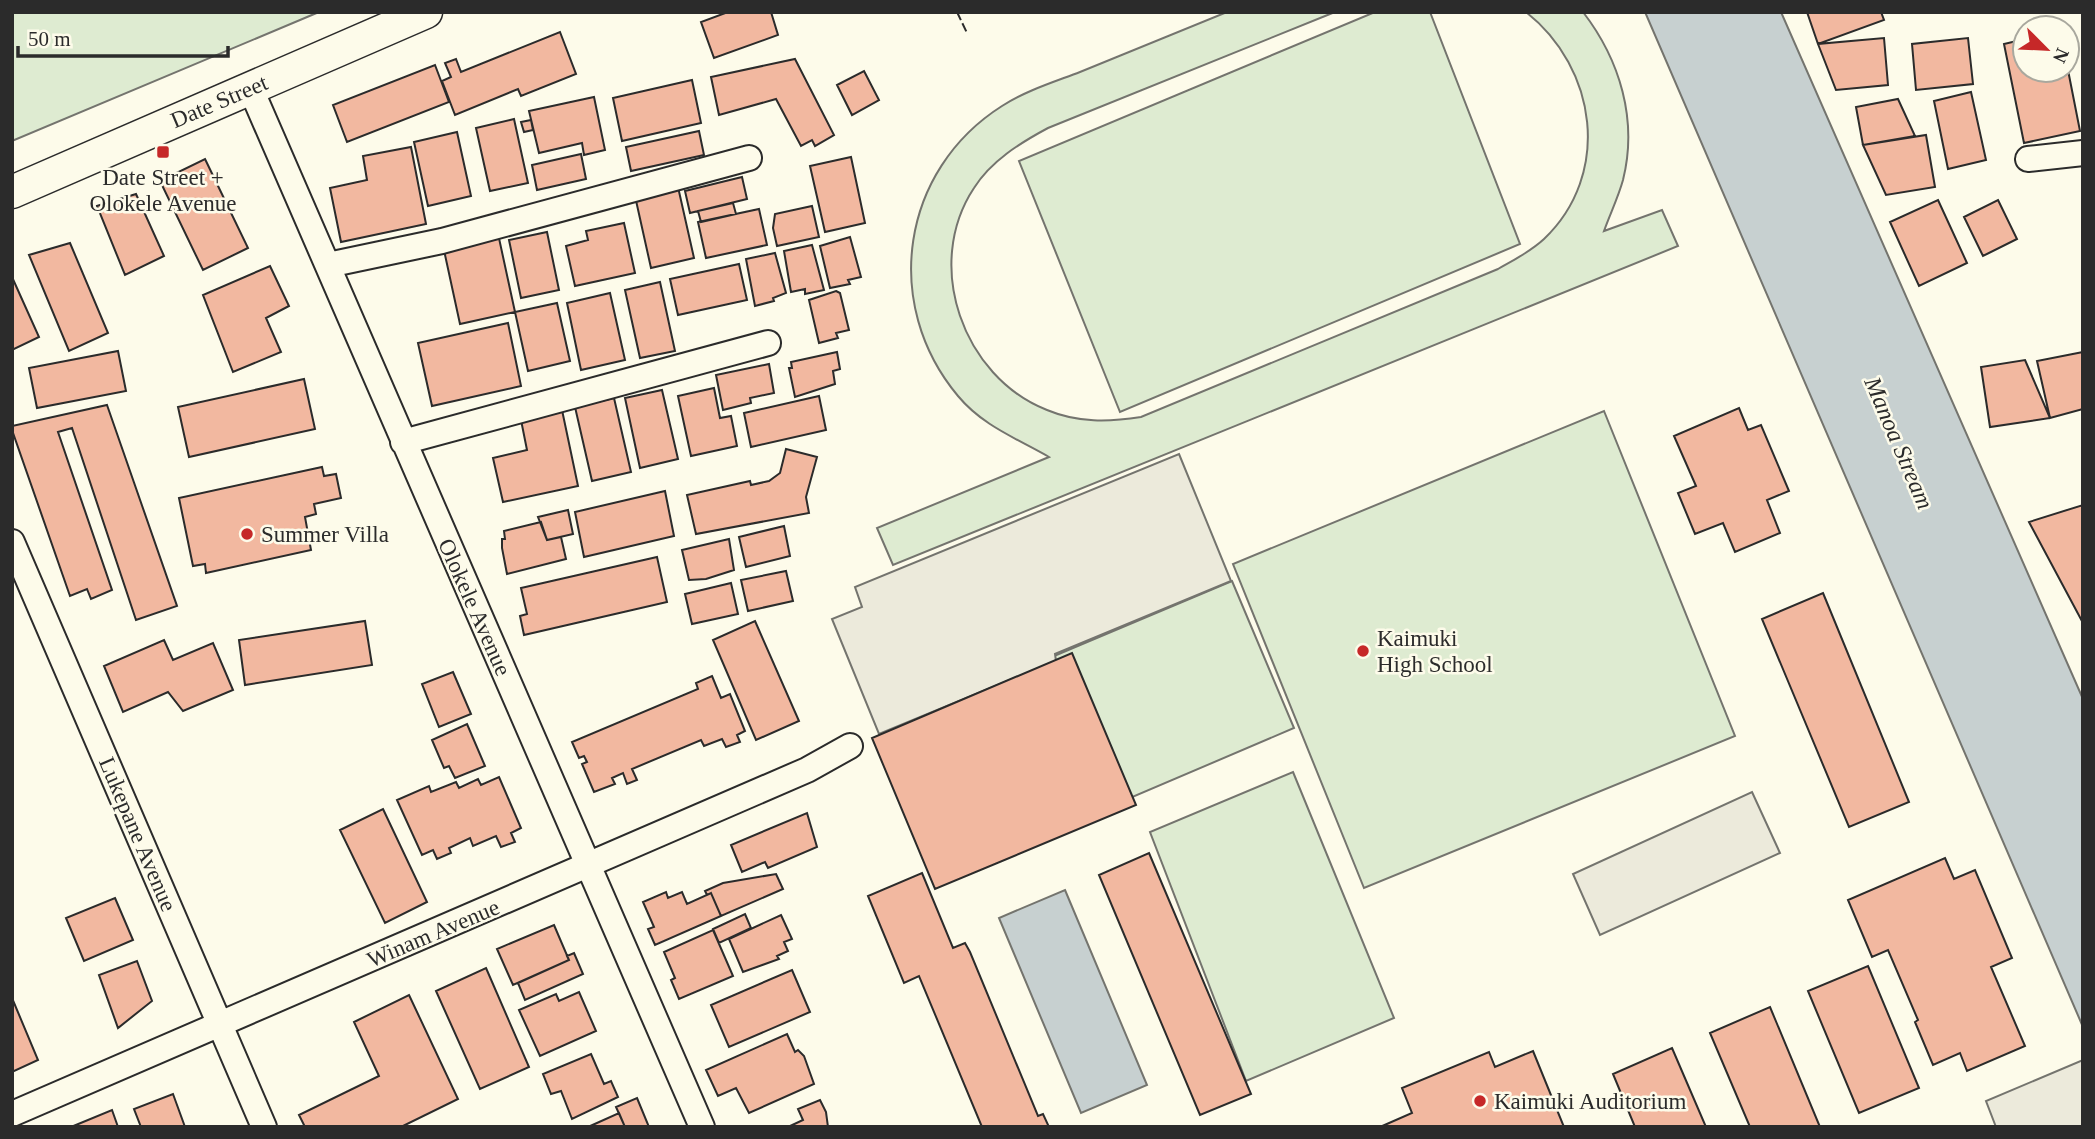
<svg xmlns="http://www.w3.org/2000/svg" width="2095" height="1139" viewBox="0 0 2095 1139" font-family="Georgia,serif">
<style>
.green{fill:#deebd1;stroke:#74746e;stroke-width:2}
.parking{fill:#eceadb;stroke:#74746e;stroke-width:2}
.water{fill:#c7d0d0;stroke:#74746e;stroke-width:2}
.building{fill:#f2b8a0;stroke:#2b2b2b;stroke-width:2}
.lines{fill:none;stroke-linecap:round;stroke-linejoin:round}
.minor-casing{stroke:#2b2b2b;stroke-width:28}
.tertiary-casing{stroke:#2b2b2b;stroke-width:35}
.minor{stroke:#fdfbea;stroke-width:24}
.tertiary{stroke:#fdfbea;stroke-width:32}
.fence{stroke:#2b2b2b;stroke-width:2;stroke-dasharray:9 3.5;stroke-linecap:butt}
.poi-dot{fill:#c62828;stroke:#fdfbea;stroke-width:2.5}
.labels{text-anchor:middle;stroke-width:5;stroke-linejoin:round;paint-order:stroke}
.street-label{font-size:23px;fill:#2b2b2b;stroke:#fdfbea}
.poi-label{font-size:23px;fill:#2b2b2b;stroke:#fdfbea;text-anchor:start}
.water-label{font-size:24px;font-style:italic;fill:#2b2b2b;stroke:#fdfbea}
</style>
<rect width="100%" height="100%" fill="#fdfbea"/>
<path class="green" d="M12 12H319L12 141Z
M1227 12H1335L1048 128C1020 143 991 161 974 188 923 265 963 377 1047 410 1078 423 1109 422 1141 417L1498 269C1514 260 1530 252 1544 239 1612 174 1597 68 1526 12H1583C1620 60 1638 120 1623 180 1618 198 1610 214 1604 231L1662 210 1678 246 893 565 877 528 1049 457C1016 438 983 426 958 396 881 304 901 170 1002 106 1025 91 1054 82 1080 72 1129 52 1178 32 1227 12Z
M1375 12H1430L1520 244 1120 412 1019 161Z
M1604 411 1735 736 1364 888 1233 564Z
M1232 581 1294 728 1116 804 1054 656Z
M1293 772 1394 1018 1246 1081 1150 832Z"/>
<path class="parking" d="M1179 454 1231 581 1055 654 1056 661 879 734 832 619 862 607 855 587Z
M1752 792 1780 853 1600 935 1573 874Z
M2083 1060V1127H1996L1986 1101Z"/>
<path class="water" d="M1645 12H1781L2083 699V1027Z
M1065 890 1147 1085 1081 1113 999 918Z"/>
<path class="building" d="M728 12H771L778 35 714 58 701 22Z
M1807 12H1881L1884 20 1818 44Z
M560 32 576 74 521 96 518 89 455 115 442 81 451 77 445 63 456 59 461 72Z
M1884 38 1888 85 1836 90 1818 44Z
M1968 38 1973 84 1916 90 1912 44Z
M2025 39V70H2067V65L2080 131 2024 143 2004 44Z
M795 59 834 135 815 146 812 140 801 146 776 99 719 115 711 77Z
M435 65 449 102 347 142 333 105Z
M864 71 879 100 852 115 837 85Z
M692 80 701 123 622 141 613 98Z
M1971 92 1986 160 1948 169 1934 101Z
M594 97 605 150 584 155 582 143 539 153 529 111Z
M1898 99 1915 136 1863 145 1856 107Z
M514 119 528 183 490 191 476 128Z
M531 120 533 130 524 132 521 122Z
M699 131 704 155 631 171 626 147Z
M457 132 471 196 428 206 414 142Z
M1926 135 1935 187 1886 195 1863 145Z
M411 147 426 224 341 242 330 188 367 180 363 156Z
M581 154 586 179 537 190 532 165Z
M851 157 865 223 825 232 810 166Z
M205 159 248 248 203 270 160 181Z
M742 177 747 199 690 213 685 191Z
M678 187 694 258 651 268 635 196Z
M136 194 164 256 125 275 97 206Z
M1938 200 1967 263 1919 286 1890 222Z
M1998 200 2017 239 1983 256 1964 217Z
M733 203 736 214 701 222 698 211Z
M812 206 819 237 777 246 773 228 775 214Z
M759 209 767 245 706 258 698 222Z
M624 223 635 273 575 286 566 246 588 240 586 231Z
M497 229 515 312 460 324 442 241Z
M547 232 559 290 521 298 509 240Z
M850 237 861 277 848 280 850 284 830 288 820 246Z
M70 243 108 333 69 351 29 255Z
M812 245 824 290 805 294V289L791 292 784 251Z
M775 253 786 293 773 298 774 301 755 306 746 259Z
M739 264 747 300 678 315 670 279Z
M270 266 289 306 266 318 281 352 233 372 203 295Z
M12 277 39 337 12 350Z
M660 282 675 351 640 358 625 290Z
M836 291 840 293 849 330 836 333 838 338 819 343 809 300Z
M610 293 625 360 581 370 567 303Z
M557 303 570 361 528 371 515 312Z
M508 323 521 386 432 406 418 343Z
M118 351 126 391 37 408 29 368Z
M837 352 840 369 833 371 835 384 795 397 789 368H792L791 362Z
M2083 352V409L2050 418 2037 361Z
M2025 360 2050 418 1990 427 1981 367Z
M769 364 774 393 750 398 751 403 723 410 716 375Z
M304 379 315 429 189 457 178 407Z
M714 388 720 418 731 416 737 446 691 456 678 396Z
M662 390 678 459 640 468 625 398Z
M819 396 826 430 751 447 744 413Z
M614 398 631 472 592 481 575 407Z
M107 405 177 606 136 620 72 428 58 432 112 590 91 599 87 589 70 596 12 430V426Z
M1739 408 1748 430 1761 425 1789 491 1767 500 1780 533 1735 552 1723 523 1695 534 1678 493 1696 486 1674 436Z
M562 410 578 486 503 502 493 458 527 450 521 420Z
M786 449 817 457 806 497 809 513 696 534 687 495 750 481 751 485 769 481 780 473Z
M322 467 324 476 336 474 341 498 314 504 316 514 305 517 311 550 206 573 205 564 193 566 179 498Z
M665 491 674 536 584 557 575 512Z
M2083 505V623L2029 522Z
M568 510 573 534 547 540 538 517Z
M541 522 547 540 561 537 566 559 507 574 502 548V539H505L504 531Z
M784 526 790 556 746 567 739 537Z
M729 539 734 570 706 579 689 580 682 550Z
M657 557 667 602 524 635 520 616 527 614 521 588Z
M786 571 793 601 748 611 741 580Z
M731 583 738 614 692 624 685 594Z
M1823 593 1909 802 1849 827 1762 619Z
M365 621 372 665 245 685 239 640Z
M755 621 799 721 756 740 713 640Z
M164 640 173 660 213 643 233 690 183 711 168 692 123 712 104 666Z
M1072 653 1136 805 935 889 872 738Z
M453 672 471 714 439 727 422 684Z
M712 676 721 698 730 694 745 731 737 735 740 742 726 747 722 739 704 746 701 740 632 769 637 780 627 784 623 773 612 778 615 784 594 792 582 764 587 762 584 756 579 758 572 742 698 689 696 683Z
M467 724 485 766 455 778 449 766 444 768 432 740Z
M499 777 521 828 511 833 515 842 501 847 496 836 473 846 470 838 449 848 451 853 437 859 433 850 422 855 397 800 429 786 431 792 456 782 459 788 478 779 481 785Z
M383 809 427 902 385 923 340 830Z
M807 813 817 847 768 868 765 862 742 872 731 845Z
M1149 853 1251 1094 1200 1115 1099 875Z
M1945 858 1954 879 1975 870 2012 958 1991 967 2025 1046 1967 1071 1960 1053 1933 1065 1915 1022 1918 1020 1888 950 1872 957 1848 900Z
M922 873 953 948 965 943 970 952 1038 1116 1043 1114 1049 1127H982L919 976 904 983 868 896Z
M776 874 783 889 721 916 711 893 707 895 705 891 723 883Z
M666 892 668 898 682 892 687 904 711 893 721 916 655 945 648 929 654 927 643 902Z
M115 898 133 940 84 961 66 918Z
M745 914 751 928 719 943 713 929Z
M781 915 792 939 784 942 788 951 777 956 779 959 743 972 729 939Z
M554 925 569 960 513 985 497 949Z
M713 930 733 976 679 999 671 980 675 978 664 952Z
M574 953 583 974 525 1000 518 983 569 960 567 956Z
M137 961 152 1001 118 1028 99 975Z
M1868 966 1919 1088 1859 1113 1808 991Z
M486 968 529 1067 480 1089 436 991Z
M792 970 810 1012 729 1047 711 1005Z
M579 992 596 1031 540 1056 519 1010 556 994 559 1001Z
M409 995 458 1099 401 1127H305L299 1115 379 1076 354 1022Z
M12 998 38 1060 12 1072Z
M1770 1007 1820 1127H1750L1710 1033Z
M787 1034 795 1052 798 1050 804 1056 814 1084 749 1113 736 1088 718 1096 706 1070Z
M1672 1048 1706 1127H1635L1613 1074Z
M1533 1051 1564 1127H1380L1412 1113 1402 1088 1489 1052 1495 1067Z
M591 1054 604 1084 611 1081 618 1097 572 1119 561 1091 551 1094 543 1074Z
M173 1094 185 1127H141L134 1109Z
M637 1098 649 1127H625L616 1107Z
M820 1100 826 1112 828 1127H788L803 1120 798 1109Z
M112 1110 118 1127H71Z
M619 1113 625 1127H588Z"/>
<g class="lines">
<g class="minor-casing">
<path id="minor" d="M250 87 702 1127
M2028 159 2083 153
M328 265 442 241 749 158
M403 442 768 343
M12 542 264 1127
M12 1114 807 770 850 746"/>
</g>
<g class="tertiary-casing">
<path id="tertiary" d="M12 192 426 12"/>
</g>
<use href="#minor" class="minor"/>
<use href="#tertiary" class="tertiary"/>
<path class="fence" d="M957 12 967 33"/>
</g>
<g class="poi-dot">
<rect x="156" y="145" width="14" height="14" rx="3.5"/>
<circle cx="247" cy="534" r="7"/>
<circle cx="1363" cy="651" r="7"/>
<circle cx="1480" cy="1101" r="7"/>
</g>
<g class="labels">
<g class="street-label">
<text transform="translate(219 101) rotate(-23)" y="8">Date Street</text>
<text transform="translate(475 607) rotate(66)" y="8">Olokele Avenue</text>
<text transform="translate(138 834) rotate(67)" y="8">Lukepane Avenue</text>
<text transform="translate(433 933) rotate(-23)" y="8">Winam Avenue</text>
</g>
<g class="poi-label">
<text x="163" y="185" text-anchor="middle">Date Street +<tspan x="163" dy="26">Olokele Avenue</tspan></text>
<text x="261" y="542">Summer Villa</text>
<text x="1377" y="646">Kaimuki<tspan x="1377" dy="26">High School</tspan></text>
<text x="1494" y="1109">Kaimuki Auditorium</text>
</g>
<g class="water-label">
<text transform="translate(1899 443) rotate(67)" y="8">Manoa Stream</text>
</g>
</g>
<rect width="2095" height="1139" fill="none" stroke="#2b2b2b" stroke-width="28"/>
<g transform="translate(2046 49) rotate(114)"><circle r="33" fill="#fdfbea" stroke="#a9a89e" stroke-width="2"/>
<path d="M0-5L12 26L0 18L-12 26Z" fill="#c62828"/>
<text y="-10" font-size="19" font-weight="bold" text-anchor="middle" fill="#2b2b2b">N</text>
</g>
<path d="M18 46v10h210v-10" fill="none" stroke="#2b2b2b" stroke-width="3.5"/>
<text x="28" y="46" font-size="21" fill="#2b2b2b" stroke="#fdfbea" stroke-width="5" paint-order="stroke">50 m</text>
</svg>
